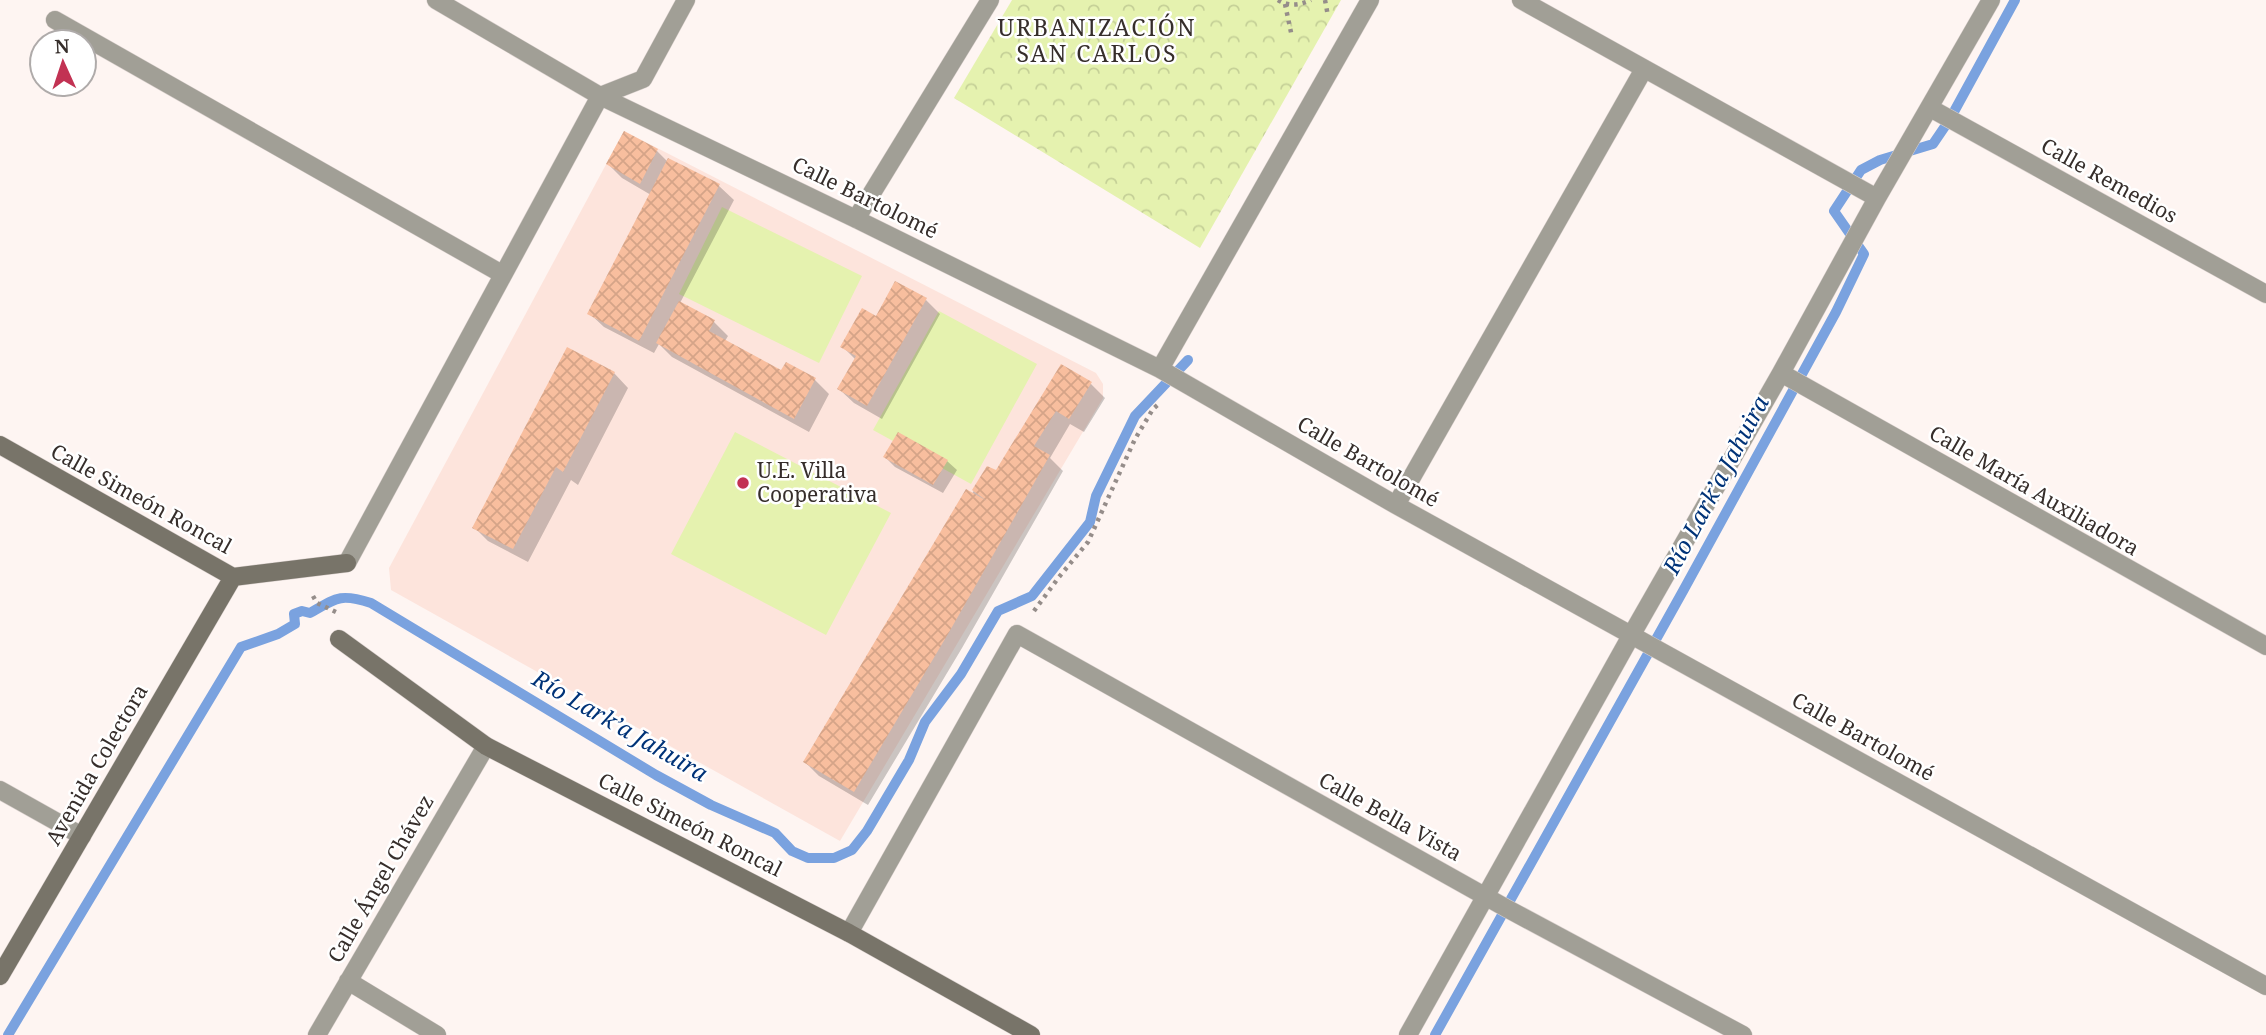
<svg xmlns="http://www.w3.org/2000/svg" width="2266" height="1035" viewBox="0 0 2266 1035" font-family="'Noto Serif',serif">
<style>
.built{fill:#fde4dc}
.grass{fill:#e5f2af}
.park{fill:url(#park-crowns)}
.shadow{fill:#0003}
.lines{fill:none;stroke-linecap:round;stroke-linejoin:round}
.stream{stroke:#7aa2df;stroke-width:10}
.building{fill:url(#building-cross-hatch)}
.street-casing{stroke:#dad1ce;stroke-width:19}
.secondary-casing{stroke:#dad1ce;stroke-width:19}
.path{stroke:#958d8a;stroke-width:4.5;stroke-dasharray:3.5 5;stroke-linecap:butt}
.street{stroke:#a19f96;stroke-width:18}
.secondary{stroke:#787469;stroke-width:18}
.poi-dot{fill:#c23253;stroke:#fff;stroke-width:2.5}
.labels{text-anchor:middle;stroke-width:5;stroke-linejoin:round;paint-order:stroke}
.street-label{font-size:21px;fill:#362e2b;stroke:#fff}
.poi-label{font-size:21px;fill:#362e2b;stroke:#fff;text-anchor:start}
.neighbourhood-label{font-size:23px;letter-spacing:2px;fill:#362e2b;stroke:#fff}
.water-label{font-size:23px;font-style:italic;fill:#003378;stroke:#fff}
</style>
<defs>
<pattern id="park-crowns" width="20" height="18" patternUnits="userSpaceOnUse" patternTransform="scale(1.75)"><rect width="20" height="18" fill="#e5f2af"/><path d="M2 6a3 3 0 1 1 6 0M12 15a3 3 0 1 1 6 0" fill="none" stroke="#c5d097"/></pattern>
<pattern id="building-cross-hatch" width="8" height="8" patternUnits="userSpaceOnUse" patternTransform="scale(1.75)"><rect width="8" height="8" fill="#f8be9e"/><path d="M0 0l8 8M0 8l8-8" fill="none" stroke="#d5a488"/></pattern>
</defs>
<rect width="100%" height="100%" fill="#fef5f2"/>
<path class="built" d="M624 131 1096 373 1103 384V398L840 841 391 590 389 568Z"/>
<path class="grass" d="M722 207 862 276 819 363 679 294Z
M939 311 1037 364 971 484 873 430Z
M735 432 891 513 826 635 671 554Z"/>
<path class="park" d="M1012 0H1341L1200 248 954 98Z"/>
<path class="shadow" d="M624 133 657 151 668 162 719 186 734 200 680 303 714 322 728 336 725 341 782 372 815 380 829 394 809 432 672 357 659 344 654 353 604 327 589 313 651 195 622 178 608 164Z
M926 300 940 314 882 419 854 403 839 389 856 360 843 347 876 318Z
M568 350 614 373 628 388 578 485 571 480 528 562 488 541 474 527Z
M1061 366 1091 384 1105 398 1084 432 1070 424 1050 458 1063 471 962 648 868 805 819 776 805 762 988 468 996 473Z
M885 457 947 461 957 470 943 493 895 467Z"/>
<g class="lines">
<path class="stream" d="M8 1035 241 647 278 634 295 624 294 614 302 611 310 613C336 598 340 593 371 603L656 775 711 805 775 833 792 851 808 858H834L852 850 867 831 909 760 925 722 961 674 998 611 1032 596 1090 522 1096 496 1135 416 1188 360
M1435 1035 1683 591 1836 312 1864 254 1834 211 1861 170 1880 160 1933 144 1950 119 2015 0"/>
</g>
<path class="building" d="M624 131 658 149 640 184 606 164Z
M668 158 720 184 639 341 587 314Z
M895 281 927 298 867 406 837 389 856 356 840 347 862 308 876 316Z
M679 301 715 320 709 331 781 370 786 362 816 378 794 419 656 343Z
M567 347 615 372 563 472 556 467 513 549 472 528Z
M1061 364 1092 382 1069 419 1056 411 1034 446 1050 455 948 634 854 792 803 762 966 489 987 501 972 490 987 466 996 470Z
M898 432 948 460 933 485 883 457Z"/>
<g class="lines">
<g class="street-casing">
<path id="street" d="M436 0 600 96 856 219 1160 369 1396 505 2266 986
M1521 0 1877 198
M55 20 502 274
M1930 108 2266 294
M856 219 990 0
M1160 369 1370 0
M1781 373 2266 646
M1396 505 1644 69
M347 563 600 96 643 79 686 0
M0 790 82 836
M849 933 1017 634 1506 908 1743 1035
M348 981 437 1035
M317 1035 486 746
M1408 1035 1632 634 1781 373 1877 198 1991 0"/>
</g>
<g class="secondary-casing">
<path id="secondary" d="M0 445 233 577 347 563
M339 639 486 746 849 933 1031 1035
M0 976 233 577"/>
</g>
<path class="path" d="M1278 0C1289 7 1300 5 1311 0
M1325 0 1328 16
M1285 4 1292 37
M313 596 317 603 336 612
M1034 611 1059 577 1088 542 1135 439 1153 409 1161 402"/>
<use href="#street" class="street"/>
<use href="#secondary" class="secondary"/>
</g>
<circle class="poi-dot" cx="743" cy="483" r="7"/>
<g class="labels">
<g class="street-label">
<text transform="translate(2109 181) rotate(29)" y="7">Calle Remedios</text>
<text transform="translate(865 198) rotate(26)" y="7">Calle Bartolomé</text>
<text transform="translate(1368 462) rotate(30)" y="7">Calle Bartolomé</text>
<text transform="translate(2034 491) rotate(30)" y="7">Calle María Auxiliadora</text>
<text transform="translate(141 499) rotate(29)" y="7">Calle Simeón Roncal</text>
<text transform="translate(1863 737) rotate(29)" y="7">Calle Bartolomé</text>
<text transform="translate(97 765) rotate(-60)" y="7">Avenida Colectora</text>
<text transform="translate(1390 817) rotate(29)" y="7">Calle Bella Vista</text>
<text transform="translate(690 825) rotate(27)" y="7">Calle Simeón Roncal</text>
<text transform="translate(381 879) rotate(-60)" y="7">Calle Ángel Chávez</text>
</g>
<g class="poi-label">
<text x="757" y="478">U.E. Villa<tspan x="757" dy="24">Cooperativa</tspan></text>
</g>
<g class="neighbourhood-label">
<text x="1097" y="36">URBANIZACIÓN<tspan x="1097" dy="26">SAN CARLOS</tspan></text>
</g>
<g class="water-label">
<text transform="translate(1716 485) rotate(-62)" y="8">Río Lark’a Jahuira</text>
<text transform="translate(620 726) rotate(30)" y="8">Río Lark’a Jahuira</text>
</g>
</g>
<g transform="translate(63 63) rotate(357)"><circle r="33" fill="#ffffff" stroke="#afabaa" stroke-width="2"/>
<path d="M0-5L12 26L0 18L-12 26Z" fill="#c23253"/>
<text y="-10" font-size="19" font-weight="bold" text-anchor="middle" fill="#362e2b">N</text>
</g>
</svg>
